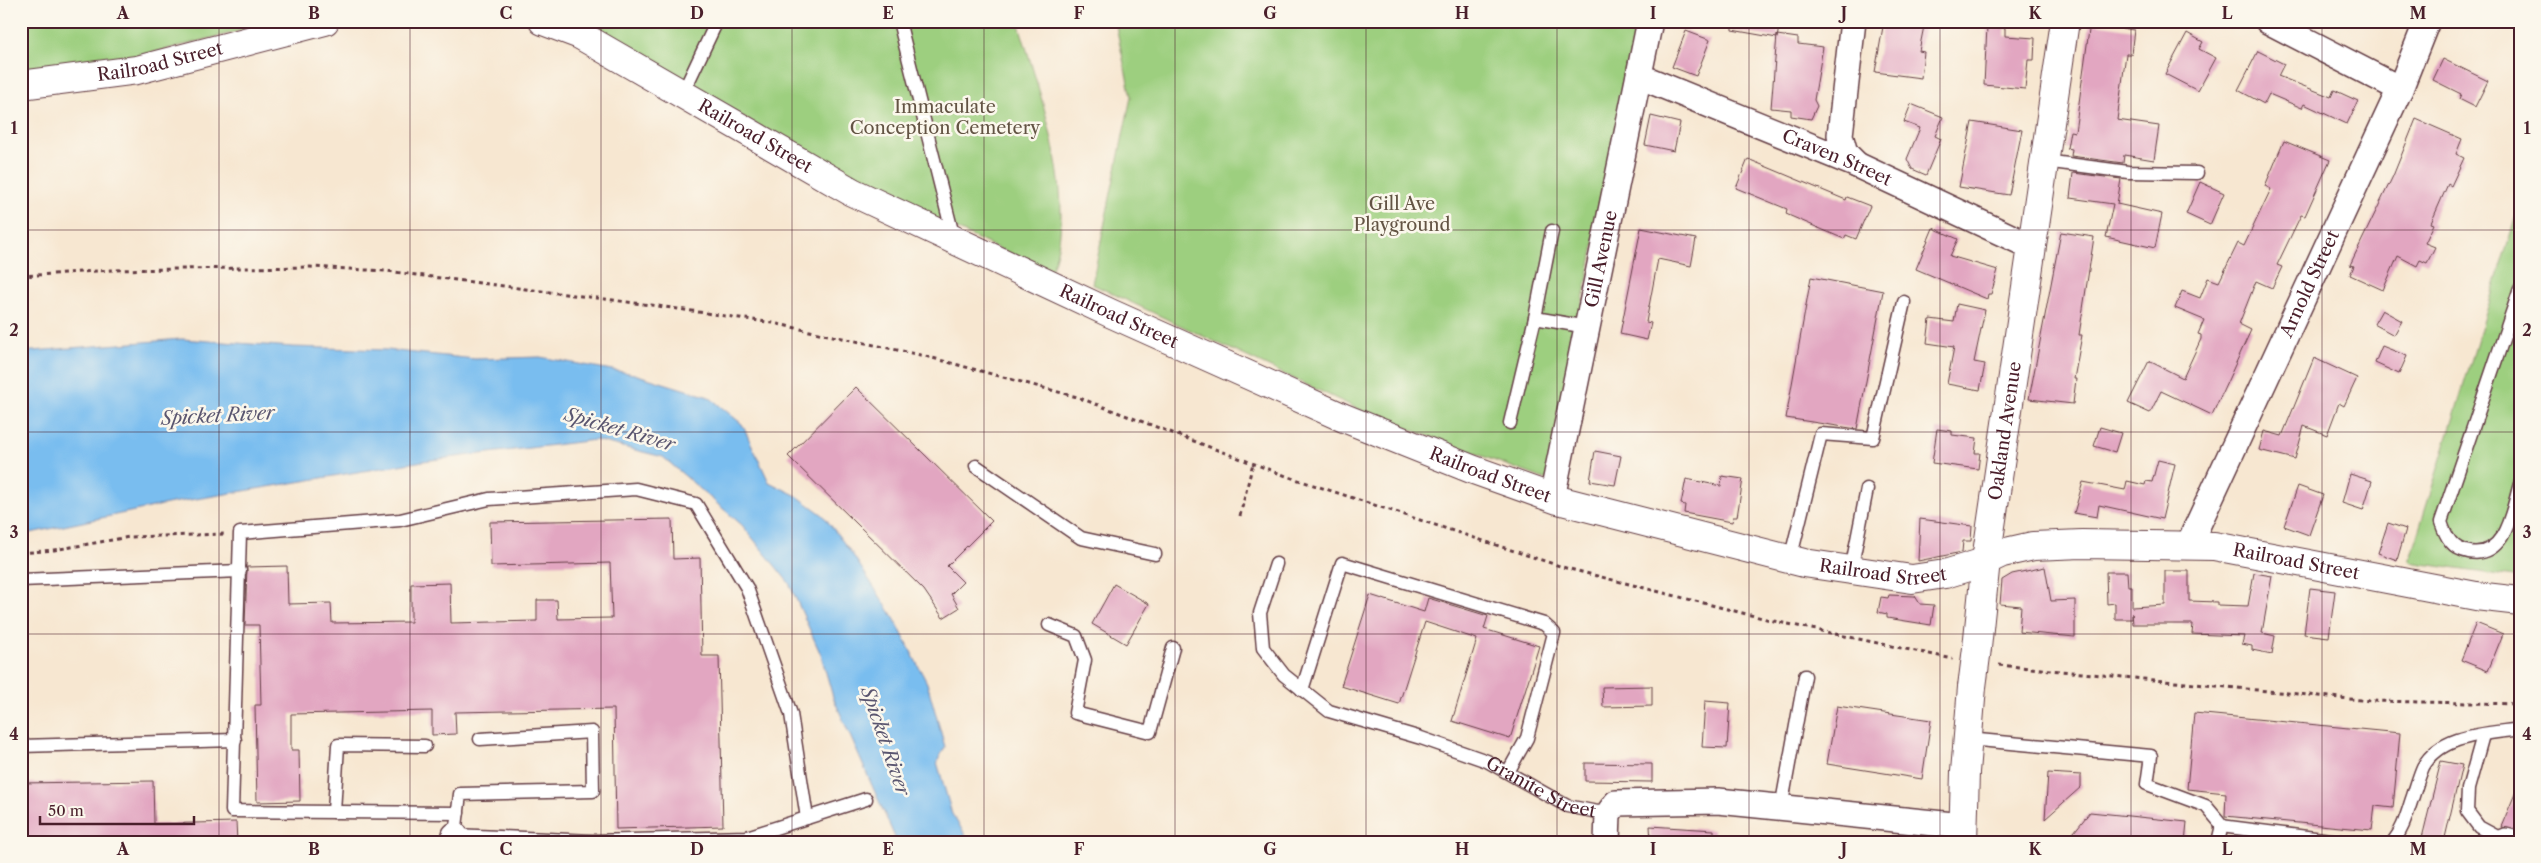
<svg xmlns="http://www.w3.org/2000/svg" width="2541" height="863" viewBox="0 0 2541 863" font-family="'Libre Caslon Text',serif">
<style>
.green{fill:#9dcf7f;stroke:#747755}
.water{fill:#79bdef;stroke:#626e8d}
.building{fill:#e2a6c1}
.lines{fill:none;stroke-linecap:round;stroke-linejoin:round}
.service-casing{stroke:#643d44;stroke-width:15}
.minor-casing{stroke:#643d44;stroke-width:28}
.tertiary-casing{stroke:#643d44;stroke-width:30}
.secondary-casing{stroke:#643d44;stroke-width:30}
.path{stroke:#643d44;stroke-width:3;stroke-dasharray:4 4;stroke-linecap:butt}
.service{stroke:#fff;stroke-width:12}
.minor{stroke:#fff;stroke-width:25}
.tertiary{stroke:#fff;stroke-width:28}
.secondary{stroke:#fff;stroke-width:28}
.tertiary-bridge-casing{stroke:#643d44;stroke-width:30;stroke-linecap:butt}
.tertiary-bridge{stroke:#fff;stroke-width:28}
.grid{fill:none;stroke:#4a1f2b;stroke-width:1;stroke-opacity:0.55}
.labels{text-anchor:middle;stroke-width:5;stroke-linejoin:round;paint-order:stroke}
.street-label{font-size:18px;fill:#4a1f2b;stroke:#fbf7ec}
.park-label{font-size:18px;fill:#635444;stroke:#fbf7ec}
.water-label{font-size:19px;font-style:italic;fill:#5a5670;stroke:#fbf7ec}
.neatline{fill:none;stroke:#4a1f2b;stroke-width:2}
.grid-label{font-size:16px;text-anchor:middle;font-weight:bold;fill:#4a1f2b}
</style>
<rect width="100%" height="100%" fill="#fbf7ec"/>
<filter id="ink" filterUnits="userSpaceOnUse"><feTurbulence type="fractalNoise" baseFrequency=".02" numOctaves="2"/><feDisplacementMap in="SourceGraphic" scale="10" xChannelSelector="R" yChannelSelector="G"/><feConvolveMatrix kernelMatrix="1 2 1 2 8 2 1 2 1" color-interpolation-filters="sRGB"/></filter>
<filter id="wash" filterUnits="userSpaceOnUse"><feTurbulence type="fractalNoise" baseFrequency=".0096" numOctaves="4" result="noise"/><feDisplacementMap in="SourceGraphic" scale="20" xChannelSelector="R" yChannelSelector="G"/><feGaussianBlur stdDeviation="1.12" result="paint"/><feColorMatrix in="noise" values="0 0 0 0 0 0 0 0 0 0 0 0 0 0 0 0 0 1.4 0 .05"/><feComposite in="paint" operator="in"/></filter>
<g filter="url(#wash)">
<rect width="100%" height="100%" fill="#f7e7d1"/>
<path class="green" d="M21 21H280L103 65 21 73Z
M578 21H1018C1039 92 1081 203 1050 273L846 177Z
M1115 21H1639L1547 480 1369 414 1092 284 1131 97Z
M2520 203V578L2409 562Z"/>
<path class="water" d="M181 339 293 347 387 350 475 359 540 357 634 374 709 397 742 424 769 482 797 496 823 515 853 555 894 618 927 683 945 747 937 762 952 814 970 842H897L833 697 821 655 789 583 742 525 663 457 595 440 423 461 172 503 21 535V352Z"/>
<g id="blocks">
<path class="building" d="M1732 21H1780L1777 38 1732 30Z
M1884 21H1925L1919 51 1924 52 1921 78 1875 72Z
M2090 23 2134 30 2131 54H2126L2117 120 2159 126 2154 160 2124 155 2123 163 2071 156 2072 149 2067 148 2070 131 2075 132Z
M1987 27 2005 28V36L2035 38 2034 60H2028L2025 89 1984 85Z
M1686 31 1710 40 1696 76 1672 67Z
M2187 33 2203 42 2199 49 2216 58 2198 91 2165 74Z
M1777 35 1798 38V44L1823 47 1814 100 1817 106 1811 119 1791 116V110L1771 108Z
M2258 51 2284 64 2278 76 2331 97 2334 90 2358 101 2347 124 2304 104 2302 108 2269 94 2264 104 2238 90Z
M2443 59 2488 81 2475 107 2459 99 2461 94 2433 80Z
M1911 104 1943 117 1935 136 1941 139 1926 175 1912 169 1907 159 1920 128 1904 122Z
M1651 116 1680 123 1674 151 1645 145Z
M2416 119 2462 139 2456 154 2464 158 2451 186 2448 184 2431 223 2434 224 2425 243 2435 247 2427 263 2420 260 2417 266 2398 256 2383 290 2350 275 2354 266 2350 265 2393 176Z
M1972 122 2022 130 2009 195 1959 187Z
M2284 141 2330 160 2305 216 2301 215 2277 265 2282 267 2272 288 2256 281 2239 324 2251 330 2212 415 2161 391 2150 413 2128 403 2149 361 2183 378 2201 339V335L2198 334 2204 320 2175 308 2182 291 2200 298 2208 278 2219 282 2238 243 2244 246 2271 189 2265 186Z
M1748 159 1846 200 1847 197 1870 206 1856 239 1846 235 1844 239 1786 214 1787 209 1736 188Z
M2073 173 2121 179 2117 204 2162 214 2155 248 2106 237 2113 204 2070 198Z
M2200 182 2224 193 2210 225 2186 214Z
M1641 228 1696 239 1691 266 1658 259 1646 322 1651 323 1647 340 1620 334Z
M1933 228 1958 239 1950 256 1998 270 1991 294H1988L1987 299 1916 269Z
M2061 232 2094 237 2079 335H2082L2074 379H2076L2073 404 2029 399Z
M1811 277 1883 291 1857 429 1786 418Z
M1957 304 1985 310 1974 362 1985 364 1980 390 1947 384 1954 347 1927 343 1930 319 1954 322Z
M2382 310 2402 321 2394 335 2374 324Z
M2382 346 2407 356 2399 374 2375 363Z
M2314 358 2357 378 2344 406 2339 403 2327 435 2304 426 2295 459 2259 450 2264 431 2282 436Z
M856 387 992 521 947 566 963 582 951 594 959 608 943 618 924 590 788 456Z
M2100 427 2121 433 2115 452 2094 446Z
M1937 429 1952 431V435L1977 438 1975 453H1980L1978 469 1932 463Z
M1595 451 1621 456 1615 485 1590 481Z
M2158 460 2175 464 2162 519 2099 505 2097 517 2074 513 2083 482 2125 490 2127 481 2145 485 2146 481 2152 482Z
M2350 474 2372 481 2363 510 2342 503Z
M1722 476 1743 479 1737 517H1733L1732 522 1684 513 1685 505 1681 504 1686 479 1721 486Z
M2298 486 2323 495 2309 535 2284 526Z
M672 519 673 559 700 558 702 656H719L723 826 616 829 614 709 455 712 456 734 432 735V711L291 714V750H299L300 801 257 802 255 705H261L259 625H245L247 567 287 566 288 604 331 603 332 623 411 622V584L450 583 451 623 537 621V600H557L558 619 612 618 610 563 491 566 490 522Z
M1920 519 1972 526 1971 541H1963L1962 552 1918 561Z
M2388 523 2406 529 2397 560 2378 553Z
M2045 567 2051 601 2075 600V637L2019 632 2021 606 2000 604 2002 580 2012 574Z
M2165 571H2189V601L2217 602V605L2248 606 2254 573 2272 576 2262 633 2275 636 2272 654 2252 650V646L2242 644 2244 636 2192 634 2193 624H2133L2132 613V619H2115V603L2107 604 2106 572H2127L2128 586H2132V607L2165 605Z
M1114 584 1149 604 1126 644 1092 624Z
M2310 588 2335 591 2329 637 2304 634Z
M1370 595 1424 612 1428 598 1488 616 1484 629 1539 646 1510 739 1452 721 1477 639 1425 622 1399 704 1341 686Z
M1889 595 1915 596 1920 604 1934 605 1931 625 1887 618V614L1878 612 1881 597 1888 598Z
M2476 623 2503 634 2488 671 2461 660Z
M1652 686V706L1603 707 1602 687Z
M1705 701 1730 703 1727 748 1702 747Z
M1837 706 1931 720 1922 779 1827 764Z
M2194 713 2400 733 2393 808 2375 806 2372 830 2225 816 2226 793 2187 789Z
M2441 761 2462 765 2444 842H2421Z
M1585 763 1652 764V782L1585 781Z
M2048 773 2081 775V787L2045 819Z
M153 781 154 824 236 822 237 842H21V783Z
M2520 782V823L2517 830 2501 827Z
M2090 812 2187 822 2185 842H2066Z
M1650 826 1714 830V842H1651Z"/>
</g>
</g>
<g filter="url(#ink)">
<use href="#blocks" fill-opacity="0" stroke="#643d44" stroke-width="1"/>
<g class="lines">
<g class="service-casing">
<g id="service">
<path d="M899 21 954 239"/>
<path d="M682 95 717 21"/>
<path d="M2045 161 2128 172 2197 173"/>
<path d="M2520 289 2441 522C2446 537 2452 549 2469 552 2506 559 2512 510 2520 484"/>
<path d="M1535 318 1552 231"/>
<path d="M1510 423 1535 318 1587 327"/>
<path d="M976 466 1081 538 1155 554"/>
<path d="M1790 560 1821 434 1873 438 1904 302"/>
<path id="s1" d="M1276 564 1260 613 1263 648 1284 675 1329 711 1421 738 1487 761 1567 806 1608 814"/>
<path d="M1851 570 1867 489"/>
<path d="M21 580 240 571"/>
<path d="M1049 625 1076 636 1085 660 1075 713 1150 732 1173 648"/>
<path d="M1302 690 1342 563 1544 624 1554 633 1527 738 1508 772"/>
<path d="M2483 735 2468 789 2467 811 2479 827 2505 841"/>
<path d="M480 739 592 732 593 791 460 794 455 835 593 841 747 837 866 799"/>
<path d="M1968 739 2151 756 2147 784 2206 806 2222 825 2218 842"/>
<path d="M21 746 235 740"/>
<path d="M1781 808 1805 676"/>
<path d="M334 812 338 745 425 746"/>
<path d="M458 813 232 811 240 533 400 520 489 499 636 489 696 504 747 588 791 714 807 818"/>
<path d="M2221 826 2346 842"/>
<path d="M2393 842C2404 828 2407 813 2413 796 2416 787 2419 776 2423 767 2441 734 2487 734 2520 729"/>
</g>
</g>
<g class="minor-casing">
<g id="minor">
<path d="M1853 21 1840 135 1845 153 1857 165"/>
<path d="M2268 21 2400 89"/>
<path id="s2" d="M1639 76 1857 165 2032 247"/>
<path id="s3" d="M1552 498 1650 21"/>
<path id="s4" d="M2188 546 2400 89 2427 21"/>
<path d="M2505 841 2509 842"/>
<path d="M454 842 455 835"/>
<path d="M1607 842 1608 814 1616 803 1718 801 1963 826"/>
</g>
</g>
<g class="tertiary-casing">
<g id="tertiary">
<path id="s5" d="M1977 648 1986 560 2065 21"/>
<path d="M1963 842 1965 772 1972 687"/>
</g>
</g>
<g class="secondary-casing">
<g id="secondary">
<path id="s6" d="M543 21 580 35 852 192 1110 313 1344 418 1474 470 1558 500 1804 563 1912 579 1945 574 1981 563 2002 553 2033 546 2082 544 2214 546 2476 596 2520 601"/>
<path id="s7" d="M21 85 137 70 325 21"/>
</g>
</g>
<path class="path" d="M21 276 112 270 310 267 386 271 651 305 773 323 925 356 1077 397 1289 477 1566 568 1774 621 1953 659
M1240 516 1253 463
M21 553 54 550 129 537 224 534
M1999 665 2371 701 2520 704"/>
<use href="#service" class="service"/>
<use href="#minor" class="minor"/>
<use href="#tertiary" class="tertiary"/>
<use href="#secondary" class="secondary"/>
<g class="tertiary-bridge-casing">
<path id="tertiary-bridge" d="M1972 687 1977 648"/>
</g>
<use href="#tertiary-bridge" class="tertiary-bridge"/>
</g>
</g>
<path class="grid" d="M219 21V842M410 21V842M601 21V842M792 21V842M984 21V842M1175 21V842M1366 21V842M1557 21V842M1749 21V842M1940 21V842M2131 21V842M2322 21V842M21 230H2520M21 432H2520M21 634H2520"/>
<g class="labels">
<g class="street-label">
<text dy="6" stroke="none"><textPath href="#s7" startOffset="141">Railroad Street</textPath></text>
<text dy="6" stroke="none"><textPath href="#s6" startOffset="242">Railroad Street</textPath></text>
<text dy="6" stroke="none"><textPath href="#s2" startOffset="214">Craven Street</textPath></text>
<text dy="6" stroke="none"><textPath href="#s3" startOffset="244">Gill Avenue</textPath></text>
<text dy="6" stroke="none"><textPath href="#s4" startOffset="289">Arnold Street</textPath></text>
<text dy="6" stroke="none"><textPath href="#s6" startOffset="648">Railroad Street</textPath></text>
<text dy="6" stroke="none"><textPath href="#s5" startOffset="219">Oakland Avenue</textPath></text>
<text dy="6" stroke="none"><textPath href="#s6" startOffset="1052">Railroad Street</textPath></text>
<text dy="6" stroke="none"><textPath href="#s6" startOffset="1878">Railroad Street</textPath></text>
<text dy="6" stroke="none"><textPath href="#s6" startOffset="1458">Railroad Street</textPath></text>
<text dy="6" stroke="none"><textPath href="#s1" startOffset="405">Granite Street</textPath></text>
</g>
<g class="park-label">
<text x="945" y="113">Immaculate<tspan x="945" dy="21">Conception Cemetery</tspan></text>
<text x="1402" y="210">Gill Ave<tspan x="1402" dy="21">Playground</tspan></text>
</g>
<g class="water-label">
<text transform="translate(218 415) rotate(-3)" y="7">Spicket River</text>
<text transform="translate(620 429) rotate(16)" y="7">Spicket River</text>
<text transform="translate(886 741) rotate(71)" y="7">Spicket River</text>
</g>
</g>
<rect width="2541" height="863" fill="none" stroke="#fbf7ec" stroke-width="55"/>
<path d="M40 816v8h154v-8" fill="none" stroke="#4a1f2b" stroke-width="2.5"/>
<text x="48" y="816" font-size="15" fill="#4a1f2b" stroke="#fbf7ec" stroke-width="4" paint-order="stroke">50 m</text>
<rect x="28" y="28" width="2486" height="808" class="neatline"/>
<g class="grid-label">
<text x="123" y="19">A</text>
<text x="314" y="19">B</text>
<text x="506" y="19">C</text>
<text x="697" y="19">D</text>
<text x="888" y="19">E</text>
<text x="1079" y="19">F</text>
<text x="1270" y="19">G</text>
<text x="1462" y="19">H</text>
<text x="1653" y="19">I</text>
<text x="1844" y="19">J</text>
<text x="2035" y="19">K</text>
<text x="2227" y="19">L</text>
<text x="2418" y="19">M</text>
<text x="14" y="134">1</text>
<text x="2527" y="134">1</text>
<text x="14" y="336">2</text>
<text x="2527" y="336">2</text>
<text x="14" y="538">3</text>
<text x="2527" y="538">3</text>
<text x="14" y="740">4</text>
<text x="2527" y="740">4</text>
<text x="123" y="855">A</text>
<text x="314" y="855">B</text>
<text x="506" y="855">C</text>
<text x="697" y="855">D</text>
<text x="888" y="855">E</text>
<text x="1079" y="855">F</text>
<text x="1270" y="855">G</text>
<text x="1462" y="855">H</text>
<text x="1653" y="855">I</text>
<text x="1844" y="855">J</text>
<text x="2035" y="855">K</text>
<text x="2227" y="855">L</text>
<text x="2418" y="855">M</text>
</g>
</svg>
